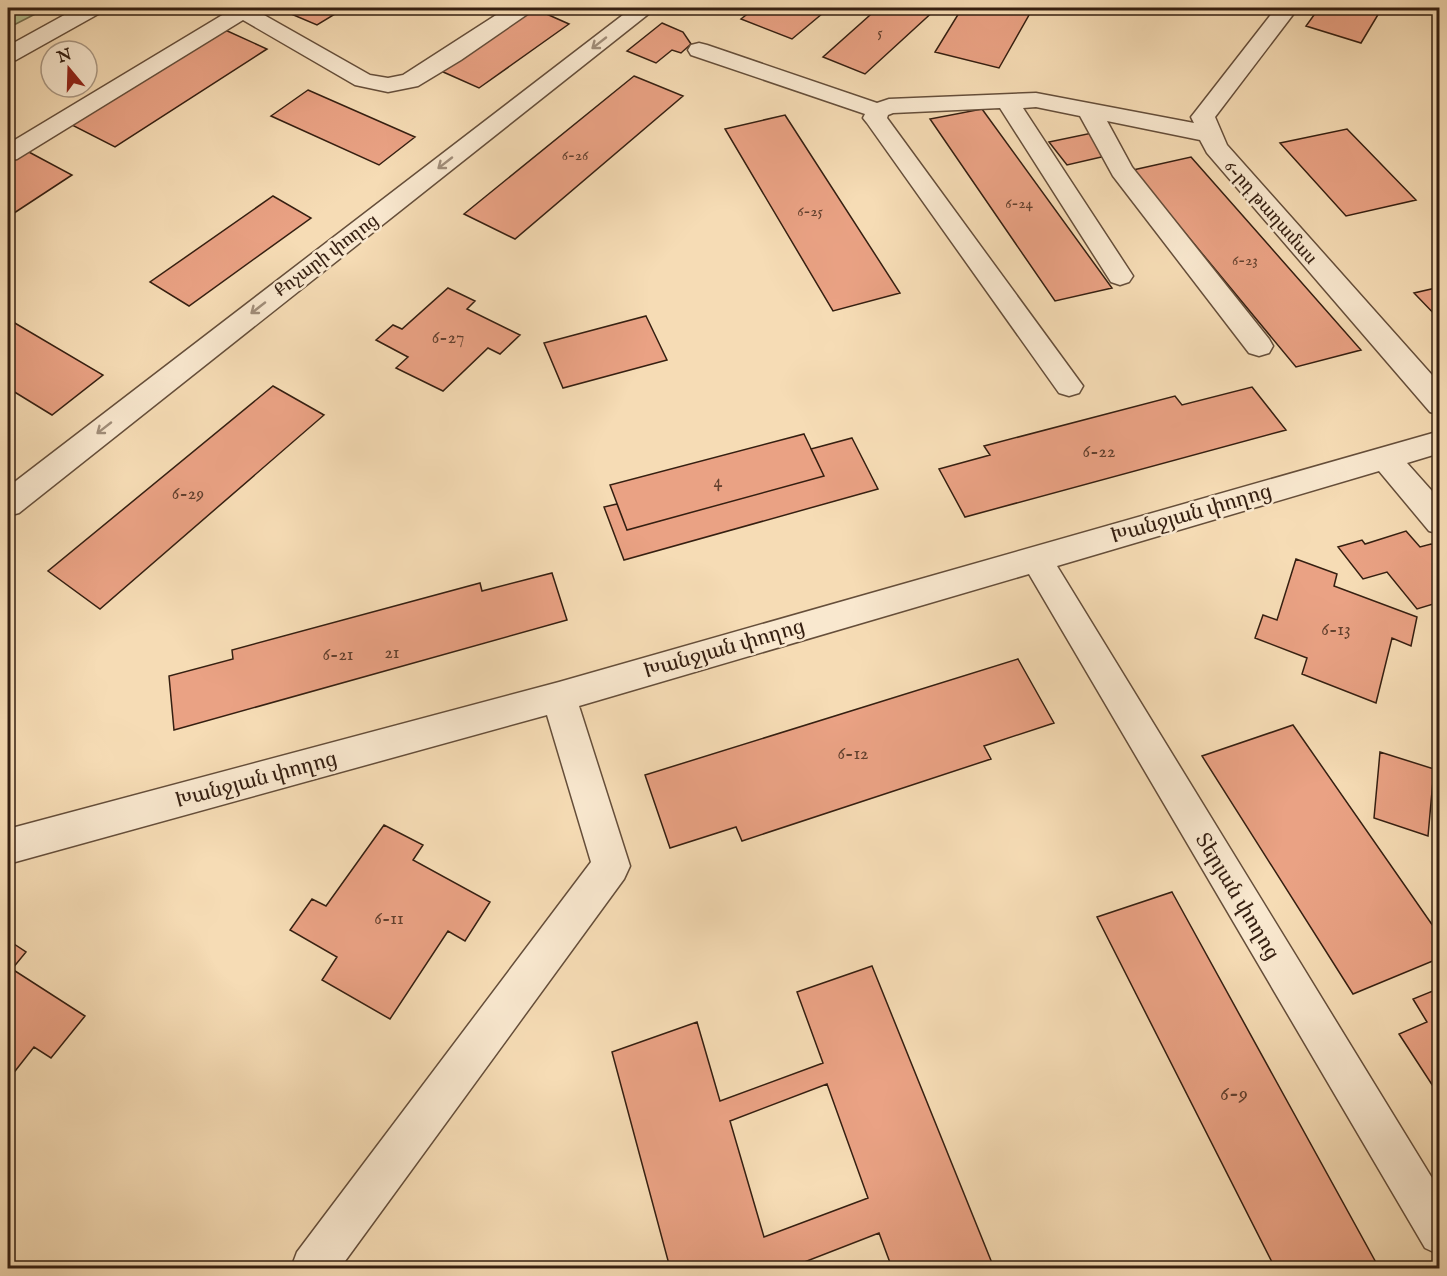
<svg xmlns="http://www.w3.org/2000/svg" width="1447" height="1276" viewBox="0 0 1447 1276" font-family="'IM FELL English','Noto Serif Armenian',serif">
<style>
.green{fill:#b7c291;stroke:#767051;stroke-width:1.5}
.building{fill:#eaa284;stroke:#351f11;stroke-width:1.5;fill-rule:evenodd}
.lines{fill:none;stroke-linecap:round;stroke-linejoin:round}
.minor-casing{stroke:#654e3a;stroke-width:3}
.minor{fill:#f9e8cf;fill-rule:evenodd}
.oneway{stroke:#a18e7a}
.labels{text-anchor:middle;stroke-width:5;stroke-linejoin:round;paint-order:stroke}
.far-number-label{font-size:15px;fill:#62402e}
.far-street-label{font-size:18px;fill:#351f11;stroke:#f9e8cf}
.number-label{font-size:18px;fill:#62402e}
.street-label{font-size:21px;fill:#351f11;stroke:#f9e8cf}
.near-number-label{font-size:21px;fill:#62402e}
</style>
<rect width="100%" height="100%" fill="#f6dcb5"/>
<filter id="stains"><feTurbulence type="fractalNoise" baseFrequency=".00333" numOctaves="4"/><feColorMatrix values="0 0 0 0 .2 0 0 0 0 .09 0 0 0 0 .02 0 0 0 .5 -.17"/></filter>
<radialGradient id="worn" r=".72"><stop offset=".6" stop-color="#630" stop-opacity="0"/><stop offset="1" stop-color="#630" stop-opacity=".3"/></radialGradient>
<path class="green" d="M8 8H47L8 28Z"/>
<path class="building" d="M277 8H345L317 25Z
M533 8 569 24 479 88 441 71Z
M755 8H829L792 39 741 19Z
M878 8H937L865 74 823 57Z
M962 8H1033L999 68 935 52Z
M1319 8H1382L1361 43 1306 26Z
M662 23 683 32 691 44 681 53 672 50 656 63 627 51Z
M223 29 267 49 115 147 70 124Z
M634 76 683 96 515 239 464 214Z
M308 90 415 137 379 165 271 116Z
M982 109 1112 288 1055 301 930 119Z
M785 115 900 293 833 311 725 129Z
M1347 129 1416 200 1346 216 1280 143Z
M1092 133 1110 155 1067 165 1049 142Z
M27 151 72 175 8 217V163Z
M1191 157 1361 350 1296 367 1133 170Z
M273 196 311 218 189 306 150 282Z
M1440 287V320L1414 293Z
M448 288 475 301 467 309 520 335 500 354 488 348 443 391 396 368 408 357 376 340 393 325 402 329Z
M646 316 667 360 563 388 544 343Z
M8 319 103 375 52 415 8 388Z
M273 386 324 415 100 609 48 571Z
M1252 387 1286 430 965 517 939 469 990 455 984 446 1175 396 1182 405Z
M804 434 824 476 627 530 610 485Z
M852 438 878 489 624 560 604 507 617 504 627 530 824 476 811 449Z
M1406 531 1420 547 1431 544 1440 547V602L1417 609 1387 572 1363 579 1338 547 1362 540 1365 544Z
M1296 559 1337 574 1334 586 1417 617 1411 646 1392 638 1376 703 1302 674 1307 658 1255 638 1263 615 1277 620Z
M552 573 567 620 174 730 169 676 233 659 232 650 480 583 482 591Z
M1018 659 1054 723 984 746 991 759 742 841 736 827 670 848 645 775Z
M1293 725 1440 936V958L1353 994 1202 756Z
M1380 752 1434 769 1428 836 1374 818Z
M384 825 423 845 413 860 490 902 465 941 448 931 390 1019 322 980 337 957 290 930 312 899 326 906Z
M1172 892 1379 1268H1275L1097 917Z
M8 940 26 952 12 969 85 1016 51 1058 34 1047 8 1080Z
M872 966 994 1268H892L879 1233 789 1268H670L612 1052 697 1022 720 1101 823 1063 797 992ZM827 1084 868 1198 764 1237 730 1121Z
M1440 988V1097L1399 1034 1427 1022 1413 999Z"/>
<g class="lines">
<g class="minor-casing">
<path id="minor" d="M77 8H103L100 13 16 60 8 62V46Z
M234 8H258L257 11 370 75 388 78 403 75 507 8H532L529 13 461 60 418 86 388 92 355 85 243 20 17 159 8 161V144Z
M632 8H656L19 513 8 516V487Z
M1276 8H1298L1215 117 1227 145 1440 384V415L1430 412 1207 153 1200 140 1107 121 1132 167 1269 339 1273 346 1269 353 1259 356 1249 353 1113 176 1080 116 1036 107 1023 108 1133 276 1129 282 1120 285 1111 282 1000 108 893 113 888 115 887 118 1083 386 1079 393 1069 396 1059 393 867 123 863 118 865 114 691 55 688 50 691 45 699 43 707 45 877 103 889 99 1036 93 1194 123 1191 117 1195 112Z
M1440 431V453L1407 463 1440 500V534L1429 531 1379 471 1057 566 1440 1191V1255L1425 1248 1029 574 579 706 630 866 624 879 340 1268H291L297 1252 591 862 547 715 8 864V829L559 682Z"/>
</g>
<use href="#minor" class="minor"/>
</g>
<defs><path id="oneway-shaft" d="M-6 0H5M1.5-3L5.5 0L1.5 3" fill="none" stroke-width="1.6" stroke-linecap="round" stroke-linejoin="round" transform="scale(1.5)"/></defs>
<g class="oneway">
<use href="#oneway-shaft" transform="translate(599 43) rotate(142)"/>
<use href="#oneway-shaft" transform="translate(445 163) rotate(142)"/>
<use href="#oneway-shaft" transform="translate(258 308) rotate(142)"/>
<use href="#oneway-shaft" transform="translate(104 428) rotate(142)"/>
</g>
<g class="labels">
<g class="far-number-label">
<text x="880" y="37">5</text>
<text x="575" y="160">6-26</text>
<text x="1019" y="208">6-24</text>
<text x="810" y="216">6-25</text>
<text x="1245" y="265">6-23</text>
</g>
<g class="far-street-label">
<text transform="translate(1271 212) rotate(49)" y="6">6-րդ թաղամաս</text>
<text transform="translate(326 255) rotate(-37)" y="6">Քոչարի փողոց</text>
</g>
<g class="number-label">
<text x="448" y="343">6-27</text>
<text x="1099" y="457">6-22</text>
<text x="718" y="487">4</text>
<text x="188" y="499">6-29</text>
<text x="1336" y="635">6-13</text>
<text x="392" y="658">21</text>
<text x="338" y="660">6-21</text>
<text x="853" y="759">6-12</text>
<text x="389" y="924">6-11</text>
</g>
<g class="street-label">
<text transform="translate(1191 513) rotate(-16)" y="7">Խանջյան փողոց</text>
<text transform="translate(724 648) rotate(-16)" y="7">Խանջյան փողոց</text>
<text transform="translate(256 779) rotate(-15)" y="7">Խանջյան փողոց</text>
<text transform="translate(1238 896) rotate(59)" y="7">Տերյան փողոց</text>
</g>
<g class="near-number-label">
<text x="1234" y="1100">6-9</text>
</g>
</g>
<rect width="1447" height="1276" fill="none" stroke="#f6dcb5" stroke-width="30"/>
<rect x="9" y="9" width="1429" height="1258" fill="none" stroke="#351f11" stroke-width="3"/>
<rect x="15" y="15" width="1417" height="1246" fill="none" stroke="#351f11" stroke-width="1.5"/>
<g transform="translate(69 69) rotate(341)"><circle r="28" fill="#f9e8cf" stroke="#ab9883" stroke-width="1.5"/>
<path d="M0-4.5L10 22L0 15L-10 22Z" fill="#8f2418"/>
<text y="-9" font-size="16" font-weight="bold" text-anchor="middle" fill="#351f11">N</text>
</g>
<rect width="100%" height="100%" filter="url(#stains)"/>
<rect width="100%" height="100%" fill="url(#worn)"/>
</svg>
